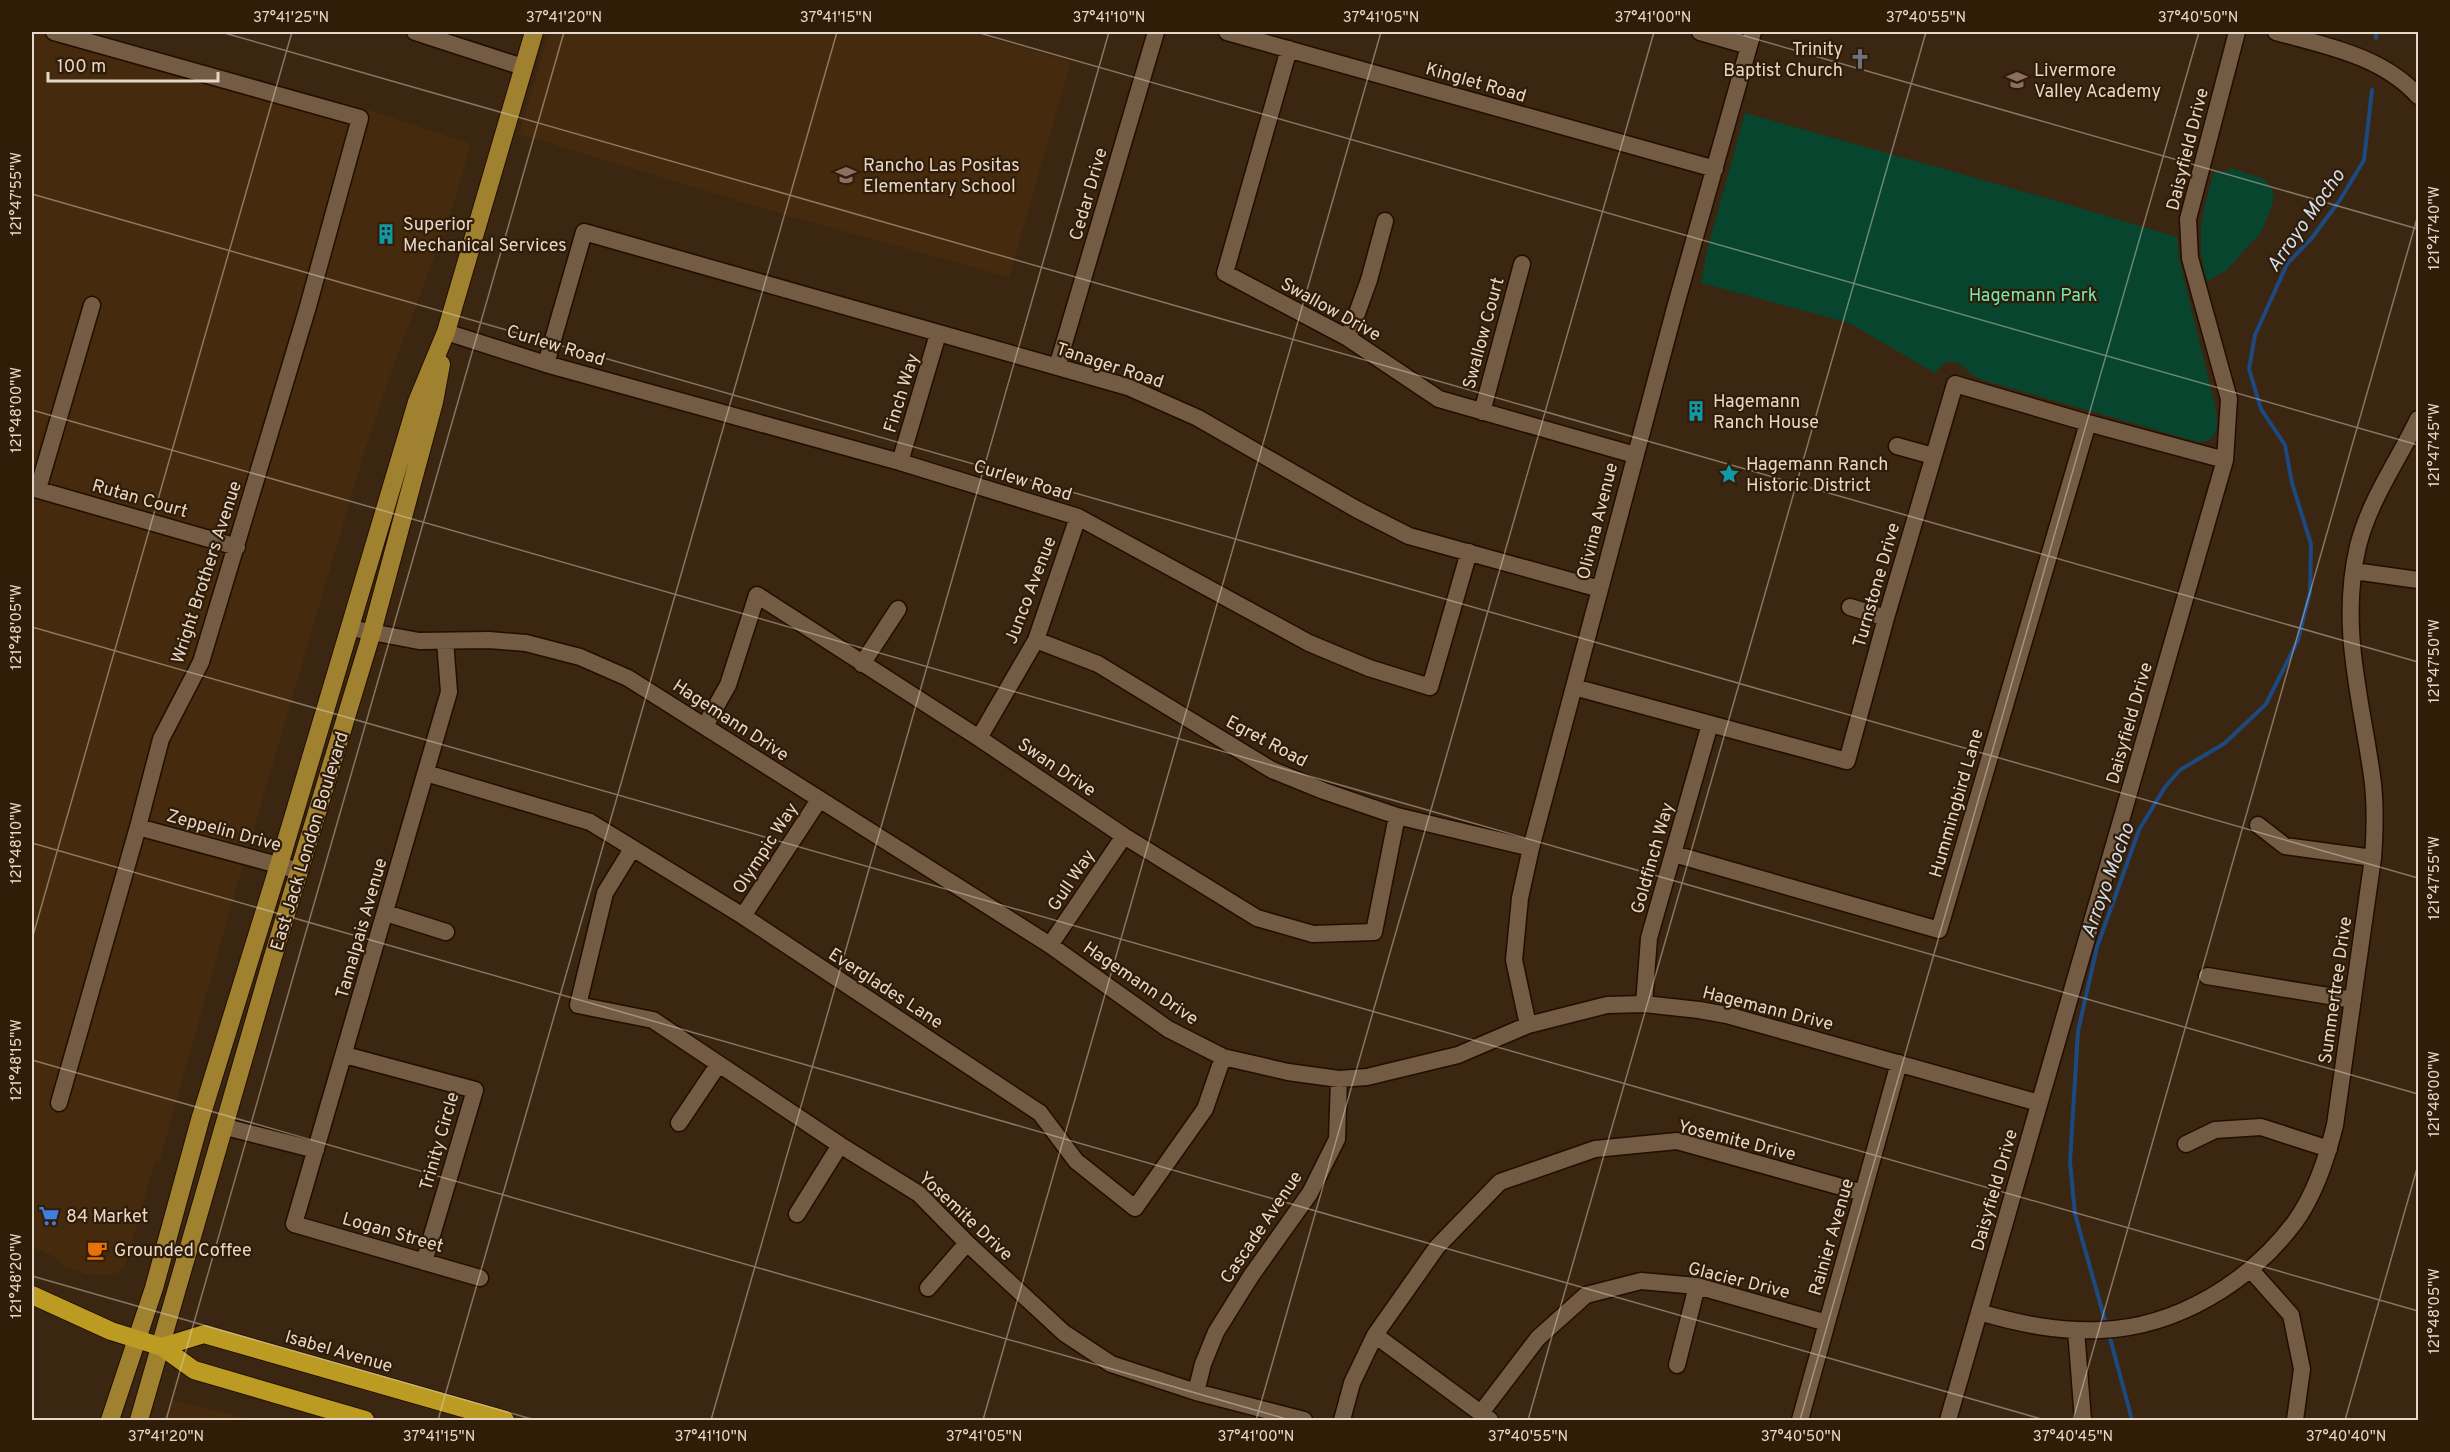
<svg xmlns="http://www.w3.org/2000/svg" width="2450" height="1452" viewBox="0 0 2450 1452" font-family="Overpass,sans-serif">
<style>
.built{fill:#452a0e}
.green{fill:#07452f}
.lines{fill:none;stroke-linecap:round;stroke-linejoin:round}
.stream{stroke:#1c4980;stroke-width:4}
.minor-casing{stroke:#220e00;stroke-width:19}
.major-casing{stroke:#220e00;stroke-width:20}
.highway-casing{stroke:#220e00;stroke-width:20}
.minor{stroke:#735b44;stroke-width:16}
.major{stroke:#9f8130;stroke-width:18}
.highway{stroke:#bc9b23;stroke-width:18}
.ticks{fill:none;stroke:#e5d7ca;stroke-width:1.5;stroke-opacity:0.45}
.labels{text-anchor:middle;stroke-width:4.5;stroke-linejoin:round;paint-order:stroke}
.poi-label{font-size:18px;fill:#e5d7ca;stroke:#311c07;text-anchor:start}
.street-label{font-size:18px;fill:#e5d7ca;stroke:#311c07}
.park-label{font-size:18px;fill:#71ebb6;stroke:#311c07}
.water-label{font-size:20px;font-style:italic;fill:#d1deee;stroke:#311c07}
.neatline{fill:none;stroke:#e5d7ca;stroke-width:2}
.ticks-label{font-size:15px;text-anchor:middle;fill:#e5d7ca}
</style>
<rect width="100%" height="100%" fill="#3b2611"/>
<path class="built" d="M32 32H81L326 101 348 103 471 144 453 206 396 359 362 460 233 900 159 1163 155 1162 125 1265 120 1272 109 1275 86 1274 62 1265 55 1257 32 1247Z
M549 32H969L1071 62 1009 277 789 216 519 134Z
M173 1400 201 1407 256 1420H163Z"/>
<path class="green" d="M1745 113 2050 199 2177 237 2179 258 2216 410C2218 426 2218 443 2198 442L1982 380C1965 374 1955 346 1935 373L1849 323 1701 283 1707 251Z
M2231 168 2264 179 2272 189 2274 199 2262 231 2226 271 2207 281C2195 236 2202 214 2214 171L2225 172Z"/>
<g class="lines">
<path class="stream" d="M2376 38V32
M2106 1324 2075 1214 2070 1162 2078 1031 2097 947 2139 830 2165 787 2180 770 2225 743 2266 704 2298 640 2310 592 2311 544 2292 483 2285 445 2261 409 2249 369 2255 335 2287 264 2311 239 2340 200 2364 160 2372 90
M2109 1334 2132 1420"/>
<g class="minor-casing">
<path id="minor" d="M54 32 360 118 307 310 201 662 161 739 138 827 59 1103
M415 32 523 67
M1227 32 1715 169
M1700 32 1749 46
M2276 32C2326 46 2382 56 2418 96
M1289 49 1225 273 1348 338 1439 399 1635 455
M446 332 546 364 900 462 1078 517 1309 643 1369 668 1430 687 1469 552
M1348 338 1369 280 1385 221
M546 364 584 232 1128 387 1198 418 1356 509 1409 536 1600 589
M1057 367 1156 32
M1482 412 1522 264
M1897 446 1933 456
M900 462 938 334
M32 488 237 547
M38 489 92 305
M2354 571 2418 580
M1850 607 1886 618
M350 628 419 641 489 640 526 643 580 657 628 678 1050 945 1168 1029 1223 1057 1288 1072 1339 1079 1367 1077 1458 1055 1528 1025 1607 1005 1644 1004 1699 1010 1727 1015 2039 1103
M1036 640 1098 664 1272 770 1324 791 1397 816 1531 848
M445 641 449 692 294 1224 480 1278
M862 664 898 609
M1574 687 1847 761 1886 618 1955 384 2088 423 2225 460
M705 726 728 685 757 595 979 738 1124 836 1257 918 1313 934 1374 932 1397 816
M979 738 1036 640 1078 517
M426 773 590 822 743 916 1040 1113 1076 1161 1135 1208 1205 1109 1223 1057
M2258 825 2285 846 2373 858
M138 827 300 871
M632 849 605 893 578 1005 653 1020 840 1145 919 1194 967 1243 1064 1333 1111 1364 1196 1392 1304 1420
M1674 854 1939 930 2088 423
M386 913 446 932
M743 916 819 800
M1050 945 1124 836
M2207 976 2353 1000
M1644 1004 1649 938 1710 724
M1528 1025 1514 960 1520 898 1531 848 1675 308 1753 32
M345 1055 475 1090 424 1262
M679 1123 718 1065
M226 1127 316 1150
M2186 1144 2215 1130 2261 1127 2329 1149
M797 1214 840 1145
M2250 1269 2291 1315 2302 1369 2295 1420
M928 1288 967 1243
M1979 1312C2020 1324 2059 1332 2101 1330 2177 1327 2250 1282 2295 1222 2315 1194 2327 1158 2335 1125L2373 858C2375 830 2376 803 2372 776 2361 697 2339 627 2358 546 2370 499 2398 461 2418 419
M2076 1330 2083 1420
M1375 1335 1490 1420
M1677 1365 1697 1286
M1196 1392 1203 1364 1216 1332 1251 1276 1310 1193 1337 1139 1339 1079
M1480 1414 1538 1338 1586 1295 1641 1281 1697 1286 1827 1323
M1342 1420 1352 1383 1375 1335 1437 1247 1500 1182 1595 1149 1677 1141 1863 1193
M1800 1420 1899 1063
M1948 1420 2225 460 2229 399 2190 258 2188 219 2237 32"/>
</g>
<g class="major-casing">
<path id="major" d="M110 1420 154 1288 200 1120 279 865 417 402 446 332 534 32
M139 1420 272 960 372 632 434 402 441 364"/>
</g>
<g class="highway-casing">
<path id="highway" d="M32 1295 111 1331 162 1347 194 1370 365 1420
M162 1347 204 1334 505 1420"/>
</g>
<use href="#minor" class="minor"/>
<use href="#major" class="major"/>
<use href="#highway" class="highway"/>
</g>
<path class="ticks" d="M221 32 2418 662M976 32 2418 445M1731 32 2418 229M32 194 2418 878M32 410 2418 1094M32 627 2418 1311M32 843 2045 1420M32 939 292 32M32 1060 1290 1420M32 1276 535 1420M166 1420 564 32M438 1420 837 32M711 1420 1109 32M983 1420 1381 32M1256 1420 1654 32M1528 1420 1926 32M1800 1420 2199 32M2073 1420 2418 215M2345 1420 2418 1165"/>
<defs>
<g id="church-bare" transform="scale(1.62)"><path d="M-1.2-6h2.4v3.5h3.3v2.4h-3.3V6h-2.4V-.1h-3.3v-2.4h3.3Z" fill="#6b7280" stroke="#311c07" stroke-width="2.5" paint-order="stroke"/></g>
<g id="school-bare" transform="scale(1.62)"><path d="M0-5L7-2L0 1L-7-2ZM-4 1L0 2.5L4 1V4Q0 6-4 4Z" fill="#8d6e63" stroke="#311c07" stroke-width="2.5" paint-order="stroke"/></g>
<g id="building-bare" transform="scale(1.62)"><path d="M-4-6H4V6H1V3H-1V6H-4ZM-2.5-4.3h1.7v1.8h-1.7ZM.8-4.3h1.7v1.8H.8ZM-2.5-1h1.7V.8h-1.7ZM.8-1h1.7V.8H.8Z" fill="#0f9aa8" stroke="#311c07" stroke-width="2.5" paint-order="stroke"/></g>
<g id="sight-bare" transform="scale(1.62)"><path d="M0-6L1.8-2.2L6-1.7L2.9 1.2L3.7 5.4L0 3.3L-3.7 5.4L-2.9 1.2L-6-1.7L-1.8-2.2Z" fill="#0f9aa8" stroke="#311c07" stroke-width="2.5" paint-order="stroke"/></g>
<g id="supermarket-bare" transform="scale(1.62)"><path d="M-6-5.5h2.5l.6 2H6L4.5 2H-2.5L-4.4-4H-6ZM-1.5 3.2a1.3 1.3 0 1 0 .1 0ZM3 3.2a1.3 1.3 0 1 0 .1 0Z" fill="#3f7fe0" stroke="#311c07" stroke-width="2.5" paint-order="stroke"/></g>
<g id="cafe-bare" transform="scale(1.62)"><path d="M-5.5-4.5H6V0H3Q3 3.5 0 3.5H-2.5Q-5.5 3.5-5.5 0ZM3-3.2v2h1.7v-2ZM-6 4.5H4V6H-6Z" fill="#e8710a" stroke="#311c07" stroke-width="2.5" paint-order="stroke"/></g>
</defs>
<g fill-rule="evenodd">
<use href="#church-bare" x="1860" y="59"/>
<use href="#school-bare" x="2017" y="80"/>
<use href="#school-bare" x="846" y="175"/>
<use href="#building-bare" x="386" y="234"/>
<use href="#building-bare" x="1696" y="411"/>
<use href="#sight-bare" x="1729" y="474"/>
<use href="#supermarket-bare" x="49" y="1216"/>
<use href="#cafe-bare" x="97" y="1250"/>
</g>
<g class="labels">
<g class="poi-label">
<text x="1843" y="55" text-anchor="end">Trinity<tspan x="1843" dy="21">Baptist Church</tspan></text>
<text x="2034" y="76">Livermore<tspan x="2034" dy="21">Valley Academy</tspan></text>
<text x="863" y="171">Rancho Las Positas<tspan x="863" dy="21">Elementary School</tspan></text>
<text x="403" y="230">Superior<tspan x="403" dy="21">Mechanical Services</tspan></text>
<text x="1713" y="407">Hagemann<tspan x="1713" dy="21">Ranch House</tspan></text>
<text x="1746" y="470">Hagemann Ranch<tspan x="1746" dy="21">Historic District</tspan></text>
<text x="66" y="1222">84 Market</text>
<text x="114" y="1256">Grounded Coffee</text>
</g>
<g class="street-label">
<text transform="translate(1476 82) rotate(16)" y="6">Kinglet Road</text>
<text transform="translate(2187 149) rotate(-76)" y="6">Daisyfield Drive</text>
<text transform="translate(1088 194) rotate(-74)" y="6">Cedar Drive</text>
<text transform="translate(1331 309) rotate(29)" y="6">Swallow Drive</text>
<text transform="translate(1483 333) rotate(-75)" y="6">Swallow Court</text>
<text transform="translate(556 345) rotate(17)" y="6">Curlew Road</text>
<text transform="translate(1110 365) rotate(18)" y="6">Tanager Road</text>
<text transform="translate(901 393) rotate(-73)" y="6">Finch Way</text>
<text transform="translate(1023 480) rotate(17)" y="6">Curlew Road</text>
<text transform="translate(140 498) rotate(16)" y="6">Rutan Court</text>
<text transform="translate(1597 521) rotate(-76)" y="6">Olivina Avenue</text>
<text transform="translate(206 572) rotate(-72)" y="6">Wright Brothers Avenue</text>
<text transform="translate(1876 585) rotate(-74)" y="6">Turnstone Drive</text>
<text transform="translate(1030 590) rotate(-69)" y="6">Junco Avenue</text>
<text transform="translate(731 720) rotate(33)" y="6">Hagemann Drive</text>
<text transform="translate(2129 723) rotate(-74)" y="6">Daisyfield Drive</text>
<text transform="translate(1267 741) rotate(28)" y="6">Egret Road</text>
<text transform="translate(1057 767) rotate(34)" y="6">Swan Drive</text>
<text transform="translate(1956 803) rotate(-74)" y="6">Hummingbird Lane</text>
<text transform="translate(224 830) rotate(15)" y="6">Zeppelin Drive</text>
<text transform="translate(309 841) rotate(-73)" y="6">East Jack London Boulevard</text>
<text transform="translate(765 848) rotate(-57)" y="6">Olympic Way</text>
<text transform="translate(1652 858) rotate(-74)" y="6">Goldfinch Way</text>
<text transform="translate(1071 880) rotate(-56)" y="6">Gull Way</text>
<text transform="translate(361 928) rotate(-74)" y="6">Tamalpais Avenue</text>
<text transform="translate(1141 983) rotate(34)" y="6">Hagemann Drive</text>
<text transform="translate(886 988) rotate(33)" y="6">Everglades Lane</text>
<text transform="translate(2335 990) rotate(-82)" y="6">Summertree Drive</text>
<text transform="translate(1768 1008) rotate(14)" y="6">Hagemann Drive</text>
<text transform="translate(1737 1140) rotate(14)" y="6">Yosemite Drive</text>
<text transform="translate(439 1141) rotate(-74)" y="6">Trinity Circle</text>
<text transform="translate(1994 1190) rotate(-74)" y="6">Daisyfield Drive</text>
<text transform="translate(966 1216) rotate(43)" y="6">Yosemite Drive</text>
<text transform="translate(1261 1227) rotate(-56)" y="6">Cascade Avenue</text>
<text transform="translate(393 1232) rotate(16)" y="6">Logan Street</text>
<text transform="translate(1831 1237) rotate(-74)" y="6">Rainier Avenue</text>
<text transform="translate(1739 1280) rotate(14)" y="6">Glacier Drive</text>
<text transform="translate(339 1351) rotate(16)" y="6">Isabel Avenue</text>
</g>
<g class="park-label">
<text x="2033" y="301">Hagemann Park</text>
</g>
<g class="water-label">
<text transform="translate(2305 220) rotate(-55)" y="7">Arroyo Mocho</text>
<text transform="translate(2107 880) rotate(-70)" y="7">Arroyo Mocho</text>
</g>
</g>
<rect width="2450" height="1452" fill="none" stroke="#311c07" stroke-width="66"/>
<path d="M48 72v9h170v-9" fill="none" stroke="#e5d7ca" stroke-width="3"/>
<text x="57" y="72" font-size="18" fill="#e5d7ca" stroke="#311c07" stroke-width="4.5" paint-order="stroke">100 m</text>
<rect x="33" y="33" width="2384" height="1386" class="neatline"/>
<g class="ticks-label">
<text x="291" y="22">37°41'25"N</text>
<text x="564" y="22">37°41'20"N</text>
<text x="836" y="22">37°41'15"N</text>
<text x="1109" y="22">37°41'10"N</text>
<text x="1381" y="22">37°41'05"N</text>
<text x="1653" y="22">37°41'00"N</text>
<text x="1926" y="22">37°40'55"N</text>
<text x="2198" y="22">37°40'50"N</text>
<text transform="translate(16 194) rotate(-90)" y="5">121°47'55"W</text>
<text transform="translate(2434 228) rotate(-90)" y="5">121°47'40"W</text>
<text transform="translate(16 410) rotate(-90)" y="5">121°48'00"W</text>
<text transform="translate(2434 445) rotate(-90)" y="5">121°47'45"W</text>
<text transform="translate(16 627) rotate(-90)" y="5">121°48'05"W</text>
<text transform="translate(2434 661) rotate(-90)" y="5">121°47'50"W</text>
<text transform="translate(16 843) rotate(-90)" y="5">121°48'10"W</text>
<text transform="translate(2434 878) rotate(-90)" y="5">121°47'55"W</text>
<text transform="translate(16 1060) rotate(-90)" y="5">121°48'15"W</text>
<text transform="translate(2434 1094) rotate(-90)" y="5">121°48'00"W</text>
<text transform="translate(16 1276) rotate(-90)" y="5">121°48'20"W</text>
<text transform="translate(2434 1311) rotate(-90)" y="5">121°48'05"W</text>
<text x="166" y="1441">37°41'20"N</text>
<text x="439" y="1441">37°41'15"N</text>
<text x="711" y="1441">37°41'10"N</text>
<text x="984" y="1441">37°41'05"N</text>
<text x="1256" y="1441">37°41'00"N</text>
<text x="1528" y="1441">37°40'55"N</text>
<text x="1801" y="1441">37°40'50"N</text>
<text x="2073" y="1441">37°40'45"N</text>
<text x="2346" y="1441">37°40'40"N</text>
</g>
</svg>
